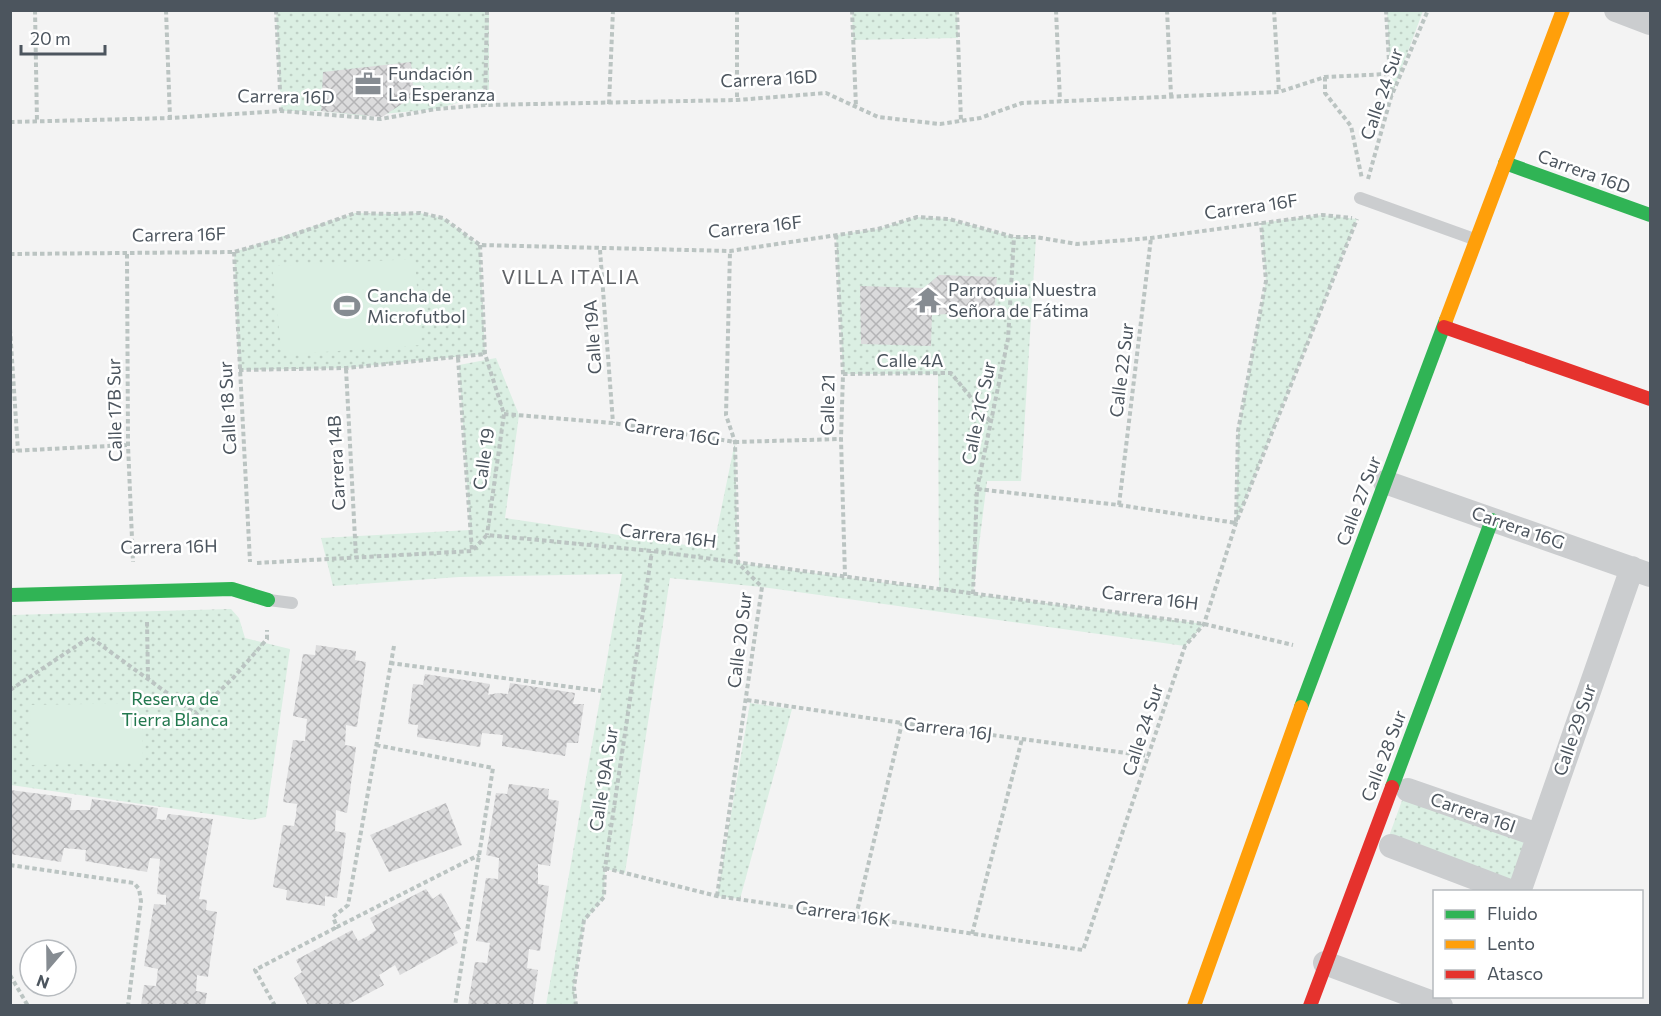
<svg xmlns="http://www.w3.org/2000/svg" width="1661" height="1016" viewBox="0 0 1661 1016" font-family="Commissioner,sans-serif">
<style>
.grass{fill:url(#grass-dots)}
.pitch{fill:#dbefe3}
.building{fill:url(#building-cross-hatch)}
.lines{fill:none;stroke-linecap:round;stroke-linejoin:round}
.path{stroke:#bbc4c2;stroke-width:4;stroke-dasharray:4.5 3;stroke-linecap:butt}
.lane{stroke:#cbcdcf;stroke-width:12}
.street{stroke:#cbcdcf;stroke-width:24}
.fast{stroke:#30b455;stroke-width:14}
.slow{stroke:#ff9f0a;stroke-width:14}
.jam{stroke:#e5322d;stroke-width:14}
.labels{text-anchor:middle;stroke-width:5;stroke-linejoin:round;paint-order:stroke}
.poi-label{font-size:18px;fill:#4c555e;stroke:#fff;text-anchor:start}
.street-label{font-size:18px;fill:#4c555e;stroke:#fff}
.park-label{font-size:18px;fill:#23794f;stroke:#fff}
.neighbourhood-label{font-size:20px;letter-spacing:1.5px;fill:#5f6266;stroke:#fff}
</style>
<defs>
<pattern id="grass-dots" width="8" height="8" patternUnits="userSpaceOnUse" patternTransform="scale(1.5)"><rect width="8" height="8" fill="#dbefe3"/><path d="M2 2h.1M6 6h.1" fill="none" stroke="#becfc5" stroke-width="1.8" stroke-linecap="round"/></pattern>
<pattern id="building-cross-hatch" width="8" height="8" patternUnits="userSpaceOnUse" patternTransform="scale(1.5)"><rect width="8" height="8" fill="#dbdbdc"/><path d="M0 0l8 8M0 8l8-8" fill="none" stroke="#b4b4b6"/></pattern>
</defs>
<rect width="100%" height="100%" fill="#f3f3f3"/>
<path class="grass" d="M276 11H489V94L436 109 362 116 321 111H281Z
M852 11H957L958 38 853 40Z
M1387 11H1423L1391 97Z
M355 213 391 214 420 213 443 218 480 245 485 354 346 368 239 370 234 252Z
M1322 215 1357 219 1236 523 1238 431 1266 281 1261 223Z
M917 217 949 219 1014 237H1036L1021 481H987L973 594 1204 624 1185 646 762 587 670 578 625 873 605 869 604 897 584 922 574 987 576 1005H546L622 574 459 577 333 586 321 538 470 530 459 365 496 358 519 415 505 518 713 549 735 442 738 563 939 590 938 374H843L836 235 878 229Z
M231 609 239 618 245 638 290 649 266 817 251 820 11 785V615Z
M750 703 792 709 740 899 717 896Z
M1404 795 1527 838 1512 882 1388 839Z"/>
<path class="pitch" d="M415 259 421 345 282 355 272 266Z
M142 703 143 763 31 765 30 705Z"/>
<path class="building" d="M411 62 414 96 382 117 321 111 323 72Z
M939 275 997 277 994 311 932 315 931 346 861 344 860 286 924 288Z
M316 645 356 651 355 660 366 662 357 727 346 725 345 745 356 747 347 813 336 810 335 831 346 833 337 898 325 896V906L286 900 287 890 273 887 283 825 294 826 296 815 297 804 283 802 293 740 305 741 307 719 293 716 303 654 315 655Z
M425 674 490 684 488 695 498 693 508 694 510 683 575 693 573 704H584L578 743H567L565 756 502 746 503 735 482 733 480 747 417 737 418 725 408 724 413 684 423 685Z
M509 784 549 789 548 799 559 801 550 866 538 864V884L549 886 540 951 529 949 527 968 538 970 533 1005H468L475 962 487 963 490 943 476 941 486 878 498 879 499 858 486 855 496 793 507 794Z
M10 790 72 798 70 810H90L92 799 158 808 156 819 166 820 168 814 213 819 199 899 207 900 206 910 217 912 208 977 197 975 196 991 207 993 205 1005H141L144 985 156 986 158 969 144 966 154 904 166 905V895L157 894 160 859 150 858 147 872 85 861 86 850 64 848 61 862 10 854Z
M446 803 462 845 389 872 370 835Z
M426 889 433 899 441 893 461 929 453 933 458 943 400 975 395 965 379 975 384 985 347 1005H308L294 978 302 972 296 960 352 930 358 941 368 936 376 930 370 918Z"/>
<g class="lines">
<path class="path" d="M35 10 37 122
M166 10 170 118
M276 10 281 111
M737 10V100
M852 10 856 107
M957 10 961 122
M1056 10 1060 101
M1167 10 1171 95
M1274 10 1279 92
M1386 10 1391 96
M1325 77V93L1351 126 1362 179
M609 104 613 10
M485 105 487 10
M10 122 170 118 281 111 381 119 436 109 485 105 737 100 826 93 878 117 940 124 980 118 1022 103 1279 92 1325 77 1389 74
M1368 179 1391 97 1428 10
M836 235 843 374 841 439 845 576
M480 245 485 354 504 414 487 535
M600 250 613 423
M234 252 250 562
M10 254 234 252 284 238 355 213 391 214 420 213 443 218 480 245 730 251 878 229 917 217 949 219 1014 237H1036L1077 244 1151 238 1322 215 1352 218
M127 254 128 445 133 562
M10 329 18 451
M458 358 472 551
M346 369 356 557
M239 370 346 368 485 354
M843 374 951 373 990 421
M504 414 613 423 735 442 841 439
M10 451 128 445
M977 489 1119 505 1236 523 1238 431 1266 281 1261 223
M1119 505 1151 238
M257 563 472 551 487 535 652 551 1204 624 1293 645
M973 594 977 489 1008 339 1014 237
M147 622 148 678
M394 646 348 905 333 917 337 927 479 855
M390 663 601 691
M10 690 90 637 196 714 234 677 267 639V630
M747 700 902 723 1149 756
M376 745 493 768 455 1006
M10 865 134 883 139 889 141 901 128 1006
M605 868 717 896 1083 950 1185 646 1204 624 1236 523 1357 219
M717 896 762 587 738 563 735 442 726 415 730 251
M856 916 902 723
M972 934 1022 739
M10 975 28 1006
M275 1006 255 970 337 927
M576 1006 574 987 584 920 604 897 605 868 652 551"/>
<path class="lane" d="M1360 198 1474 239
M269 600 292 603"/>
<path class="street" d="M1616 10 1650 23
M1385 482 1650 575
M1408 790 1538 835
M1391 846 1512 892
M1519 892 1632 568
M1325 963 1441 1006"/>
<path class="fast" d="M1505 163 1650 215
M10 595 232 589 268 600
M1301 707 1446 320
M1392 787 1492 520"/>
<path class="slow" d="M1446 320 1563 10
M1194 1006 1301 707"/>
<path class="jam" d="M1444 327 1650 399
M1310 1006 1392 787"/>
</g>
<defs>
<g id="office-bare" transform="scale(2.07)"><path d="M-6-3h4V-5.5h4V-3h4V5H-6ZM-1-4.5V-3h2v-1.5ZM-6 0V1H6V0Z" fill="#868c92" stroke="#fff" stroke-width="2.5" paint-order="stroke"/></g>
<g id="temple-bare" transform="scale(2.07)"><path d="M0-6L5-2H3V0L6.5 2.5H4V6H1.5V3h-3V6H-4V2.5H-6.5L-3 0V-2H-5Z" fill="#868c92" stroke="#fff" stroke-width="2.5" paint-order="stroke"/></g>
<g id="stadium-bare" transform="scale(2.07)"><path d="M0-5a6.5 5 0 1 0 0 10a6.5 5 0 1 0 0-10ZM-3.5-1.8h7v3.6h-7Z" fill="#868c92" stroke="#fff" stroke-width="2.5" paint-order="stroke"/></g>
</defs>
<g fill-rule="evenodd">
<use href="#office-bare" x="368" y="84"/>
<use href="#temple-bare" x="928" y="300"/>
<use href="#stadium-bare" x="347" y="306"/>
</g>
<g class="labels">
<g class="poi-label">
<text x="388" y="80">Fundación<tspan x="388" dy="21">La Esperanza</tspan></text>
<text x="948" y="296">Parroquia Nuestra<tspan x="948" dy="21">Señora de Fátima</tspan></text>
<text x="367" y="302">Cancha de<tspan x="367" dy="21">Microfutbol</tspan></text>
</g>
<g class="street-label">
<text transform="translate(769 79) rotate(-3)" y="6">Carrera 16D</text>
<text transform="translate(1382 94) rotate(-71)" y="6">Calle 24 Sur</text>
<text transform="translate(286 97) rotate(1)" y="6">Carrera 16D</text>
<text transform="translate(1584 172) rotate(20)" y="6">Carrera 16D</text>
<text transform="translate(1251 207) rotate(-8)" y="6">Carrera 16F</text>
<text transform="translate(755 227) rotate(-6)" y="6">Carrera 16F</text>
<text transform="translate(179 235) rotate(-1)" y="6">Carrera 16F</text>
<text transform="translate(593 337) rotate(-94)" y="6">Calle 19A</text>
<text x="910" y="367">Calle 4A</text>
<text transform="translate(1122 370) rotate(-83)" y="6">Calle 22 Sur</text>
<text transform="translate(828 405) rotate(-89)" y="6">Calle 21</text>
<text transform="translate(228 408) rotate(-93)" y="6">Calle 18 Sur</text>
<text transform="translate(115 410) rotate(-91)" y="6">Calle 17B Sur</text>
<text transform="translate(979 413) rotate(-78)" y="6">Calle 21C Sur</text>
<text transform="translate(672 432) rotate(9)" y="6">Carrera 16G</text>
<text transform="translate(484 459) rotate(-82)" y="6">Calle 19</text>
<text transform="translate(337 463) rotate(-93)" y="6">Carrera 14B</text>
<text transform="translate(1359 501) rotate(-69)" y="6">Calle 27 Sur</text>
<text transform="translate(1518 528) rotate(19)" y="6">Carrera 16G</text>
<text transform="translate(668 536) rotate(7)" y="6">Carrera 16H</text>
<text transform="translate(169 547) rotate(-1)" y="6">Carrera 16H</text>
<text transform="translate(1150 598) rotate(7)" y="6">Carrera 16H</text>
<text transform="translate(740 640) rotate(-83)" y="6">Calle 20 Sur</text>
<text transform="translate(948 729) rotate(7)" y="6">Carrera 16J</text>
<text transform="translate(1143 730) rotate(-72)" y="6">Calle 24 Sur</text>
<text transform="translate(1575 730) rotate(-71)" y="6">Calle 29 Sur</text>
<text transform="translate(1384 756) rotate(-69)" y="6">Calle 28 Sur</text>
<text transform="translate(604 779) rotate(-81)" y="6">Calle 19A Sur</text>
<text transform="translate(1473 813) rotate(19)" y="6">Carrera 16I</text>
<text transform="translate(843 914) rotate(8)" y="6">Carrera 16K</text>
</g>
<g class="park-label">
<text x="175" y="705">Reserva de<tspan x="175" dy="21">Tierra Blanca</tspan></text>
</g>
<g class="neighbourhood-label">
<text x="571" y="284">VILLA ITALIA</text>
</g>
</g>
<rect width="1661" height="1016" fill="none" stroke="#4c555e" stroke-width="24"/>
<rect x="1433" y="890" width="210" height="108" fill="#ffffff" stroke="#b7bbbf" stroke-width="1.5"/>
<rect x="1445" y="910" width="30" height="9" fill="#30b455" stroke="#b7bbbf" stroke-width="1.5"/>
<text x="1487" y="920" font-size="18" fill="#4c555e">Fluido</text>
<rect x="1445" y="940" width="30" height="9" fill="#ff9f0a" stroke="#b7bbbf" stroke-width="1.5"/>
<text x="1487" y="950" font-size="18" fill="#4c555e">Lento</text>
<rect x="1445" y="970" width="30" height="9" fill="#e5322d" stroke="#b7bbbf" stroke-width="1.5"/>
<text x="1487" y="980" font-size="18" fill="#4c555e">Atasco</text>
<g transform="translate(48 968) rotate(200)"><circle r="28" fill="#ffffff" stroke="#b7bbbf" stroke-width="1.5"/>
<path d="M0-4.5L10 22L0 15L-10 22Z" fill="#868c92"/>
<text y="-9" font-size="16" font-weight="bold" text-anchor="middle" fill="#4c555e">N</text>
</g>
<path d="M21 45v9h84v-9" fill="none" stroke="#4c555e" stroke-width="3"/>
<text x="30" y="45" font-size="18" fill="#4c555e" stroke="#ffffff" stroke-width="4.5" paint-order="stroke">20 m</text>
</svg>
